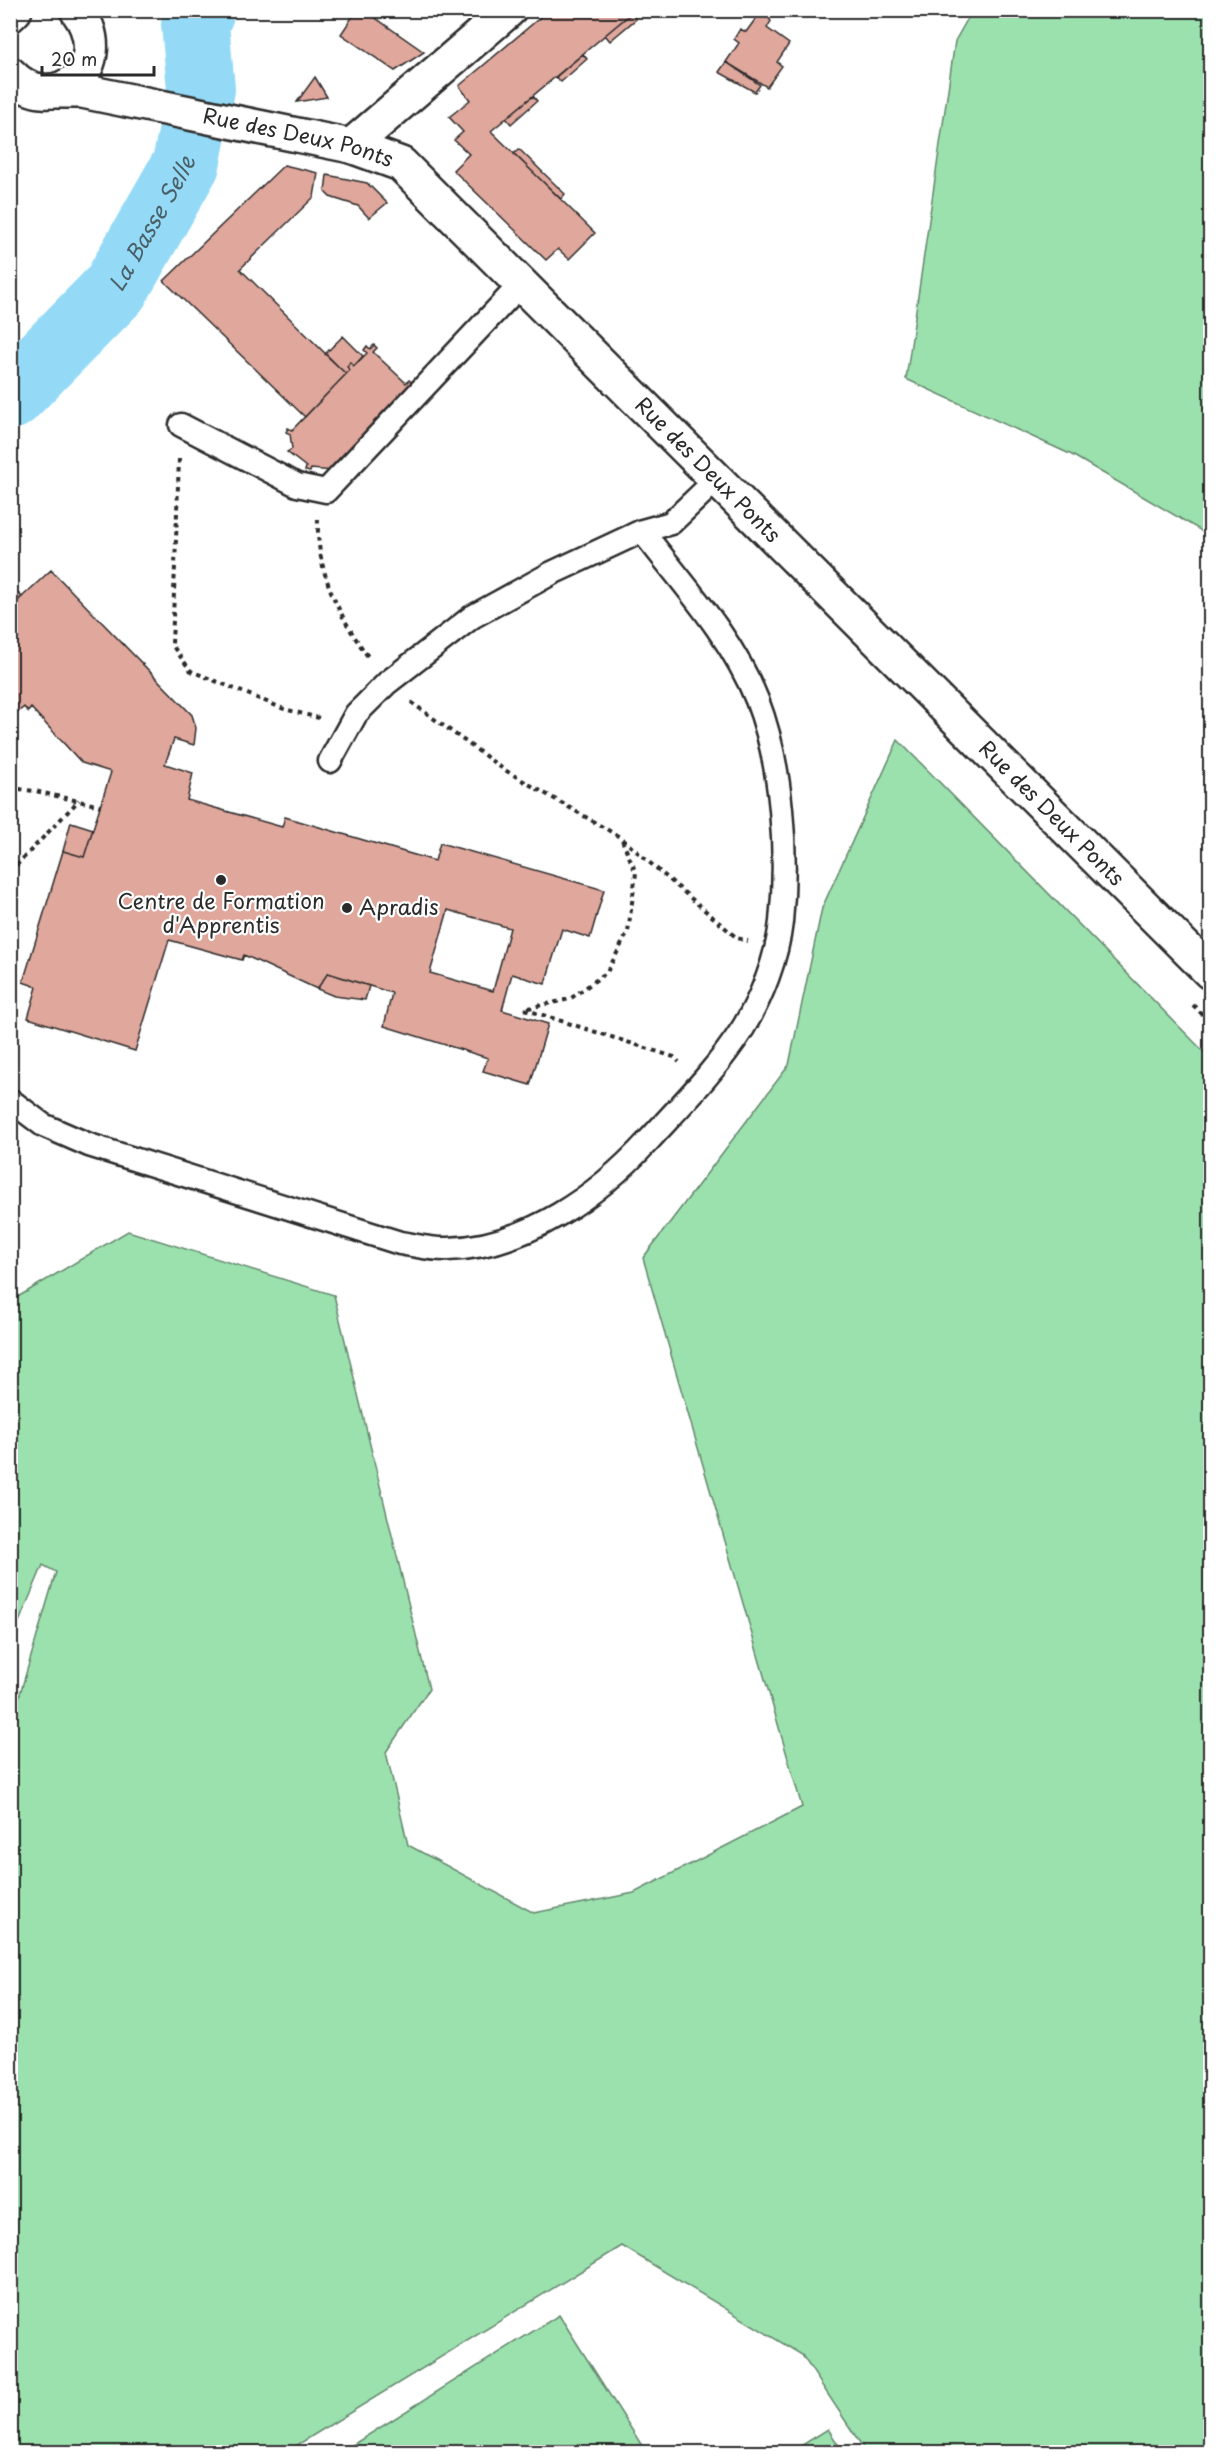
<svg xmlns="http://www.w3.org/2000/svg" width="1221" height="2463" viewBox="0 0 1221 2463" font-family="'Playpen Sans',sans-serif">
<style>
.green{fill:#9be1ae;stroke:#63866c;stroke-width:1.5}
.water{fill:#94daf6;stroke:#6a94a5;stroke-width:1.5}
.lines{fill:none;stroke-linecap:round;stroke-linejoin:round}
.river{stroke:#94daf6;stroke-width:68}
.building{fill:#e0a79c;stroke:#2b2b2b;stroke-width:1.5;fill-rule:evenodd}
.service-casing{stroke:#2b2b2b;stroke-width:27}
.minor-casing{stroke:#2b2b2b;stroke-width:38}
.tertiary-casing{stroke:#2b2b2b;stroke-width:38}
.path{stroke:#2b2b2b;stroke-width:4;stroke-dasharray:4.5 4.5;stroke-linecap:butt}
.service{stroke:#fff;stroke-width:22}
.minor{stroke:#fff;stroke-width:33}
.tertiary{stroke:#fff;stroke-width:33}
.poi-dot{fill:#2b2b2b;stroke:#fff;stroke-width:2}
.labels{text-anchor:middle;stroke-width:4.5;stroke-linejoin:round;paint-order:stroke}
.street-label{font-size:21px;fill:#2b2b2b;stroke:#fff}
.poi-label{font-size:21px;fill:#2b2b2b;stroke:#fff}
.water-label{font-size:22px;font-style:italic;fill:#4a6068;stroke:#fff}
</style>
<rect width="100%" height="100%" fill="#fff"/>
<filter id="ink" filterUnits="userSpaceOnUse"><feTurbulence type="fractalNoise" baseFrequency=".0167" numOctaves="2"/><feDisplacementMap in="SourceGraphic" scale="12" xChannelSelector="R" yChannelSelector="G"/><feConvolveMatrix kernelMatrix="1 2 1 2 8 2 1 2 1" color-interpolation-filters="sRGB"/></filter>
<g filter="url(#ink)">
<path class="green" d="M972 11H1210V540L1200 530 1072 455 906 379 955 41Z
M898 740 1210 1058V2452H866L802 2355 622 2246 286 2452H11V1724L56 1572 43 1565 11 1641V1301L128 1231 334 1295 429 1689 386 1752 408 1845 534 1913 634 1893 802 1807 643 1258 789 1065 822 908Z
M559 2315 646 2452H348L346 2449Z
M828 2429 843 2452H791Z"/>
<path class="water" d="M185 11H212L204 32 214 112 181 105Z"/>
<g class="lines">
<path class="river" id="s1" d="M10 396 115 289 186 164 201 89 195 24 201 10"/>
</g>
<path class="building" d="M357 10H364L424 52 395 71 341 34Z
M549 10H635L491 131 595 233 569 259 558 249 546 260 453 170 469 154 454 140 463 132 449 117 470 100 459 86Z
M762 10 771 21 767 28 789 44 777 62 782 66 767 87 726 62 739 43 734 39 740 29 746 32Z
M632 13 636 19 610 41 605 35Z
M583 54 587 59 561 82 556 77Z
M726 62 760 85 755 92 719 72Z
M315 77 327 97 297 102Z
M533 96 537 101 511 124 506 118Z
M519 149 565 194 561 199 514 154Z
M284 165 318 173 314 197 240 269 346 374 305 417 164 281Z
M327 175 367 183 387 203 369 218 358 206 330 197 325 192Z
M343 336 363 356 354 366 350 362 347 367 350 370 346 374 325 354Z
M374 345 377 348 373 352 406 383 409 380 414 384 348 451 351 453 346 458 343 456 331 467 333 471 311 469 310 472 305 471 306 467 287 452 292 449 290 434 286 432 288 428 292 430 350 370 347 367 350 362 354 366 367 353 364 350 367 346 370 349Z
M51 570 192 715 196 728 194 745 174 739 165 764 193 773 187 800 282 827 285 817 435 861 440 843 604 890 590 938 562 929 545 984 512 974 502 1010 548 1024 530 1085 483 1071 488 1058 384 1026 392 993 328 973 317 989 244 955 242 960 169 940 135 1051 28 1018 37 987 23 982 63 851 84 857 111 772 82 763 31 708 28 712 24 707 10 719V608ZM448 910 510 928 493 991 430 973Z
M15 590 22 597 10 608V594Z
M71 822 93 829 84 857 63 851Z
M328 973 369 986 365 1000 334 996 317 989Z"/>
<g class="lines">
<g class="service-casing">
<path id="service" d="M181 425 297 485 326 491 521 284
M330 761 356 714 387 683 472 617 552 573 642 531 671 523 717 479
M10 1100 43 1125 89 1145 400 1243C415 1245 432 1250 448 1249 526 1247 599 1195 649 1140 682 1104 717 1069 743 1028 762 997 777 958 781 922 788 854 782 764 757 700 732 637 683 584 642 531"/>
</g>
<g class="minor-casing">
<path id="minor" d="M351 146 509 10"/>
</g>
<g class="tertiary-casing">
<g id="tertiary">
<path d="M10 15 15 10"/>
<path d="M10 74C53 120 119 66 77 10"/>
<path id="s2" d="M54 91H82L351 146 401 164 1210 972"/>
</g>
</g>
<path class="path" d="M179 459 172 645 191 671 284 709 319 718
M318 519C316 572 339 616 369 658
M411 702 503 769 620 837 737 938 748 941
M10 788 35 791 100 806
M622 840 636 873 628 932 607 972 570 999 524 1009 674 1057 679 1062
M10 872 79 800
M1193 1005 1210 1022"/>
<use href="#service" class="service"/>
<use href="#minor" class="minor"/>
<use href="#tertiary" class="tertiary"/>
</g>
</g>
<g class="poi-dot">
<circle cx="221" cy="880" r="6"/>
<circle cx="347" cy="908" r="6"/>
</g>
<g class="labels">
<g class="street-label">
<text dy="7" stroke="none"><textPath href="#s2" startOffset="249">Rue des Deux Ponts</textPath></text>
<text dy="7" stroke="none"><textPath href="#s2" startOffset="789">Rue des Deux Ponts</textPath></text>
<text dy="7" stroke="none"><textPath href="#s2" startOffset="1275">Rue des Deux Ponts</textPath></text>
</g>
<g class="poi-label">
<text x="221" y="909">Centre de Formation<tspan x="221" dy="24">d'Apprentis</tspan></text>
<text x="359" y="915" text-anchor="start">Apradis</text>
</g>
<g class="water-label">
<text dy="8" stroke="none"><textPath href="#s1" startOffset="225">La Basse Selle</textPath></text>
</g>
</g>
<rect width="1221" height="2463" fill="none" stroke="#fff" stroke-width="36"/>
<rect x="18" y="18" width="1185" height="2427" fill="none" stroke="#2b2b2b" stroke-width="2" filter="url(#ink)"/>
<path d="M42 66v9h112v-9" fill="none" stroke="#2b2b2b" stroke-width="3"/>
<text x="51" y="66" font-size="18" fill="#2b2b2b" stroke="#ffffff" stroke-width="4.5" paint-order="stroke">20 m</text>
</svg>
